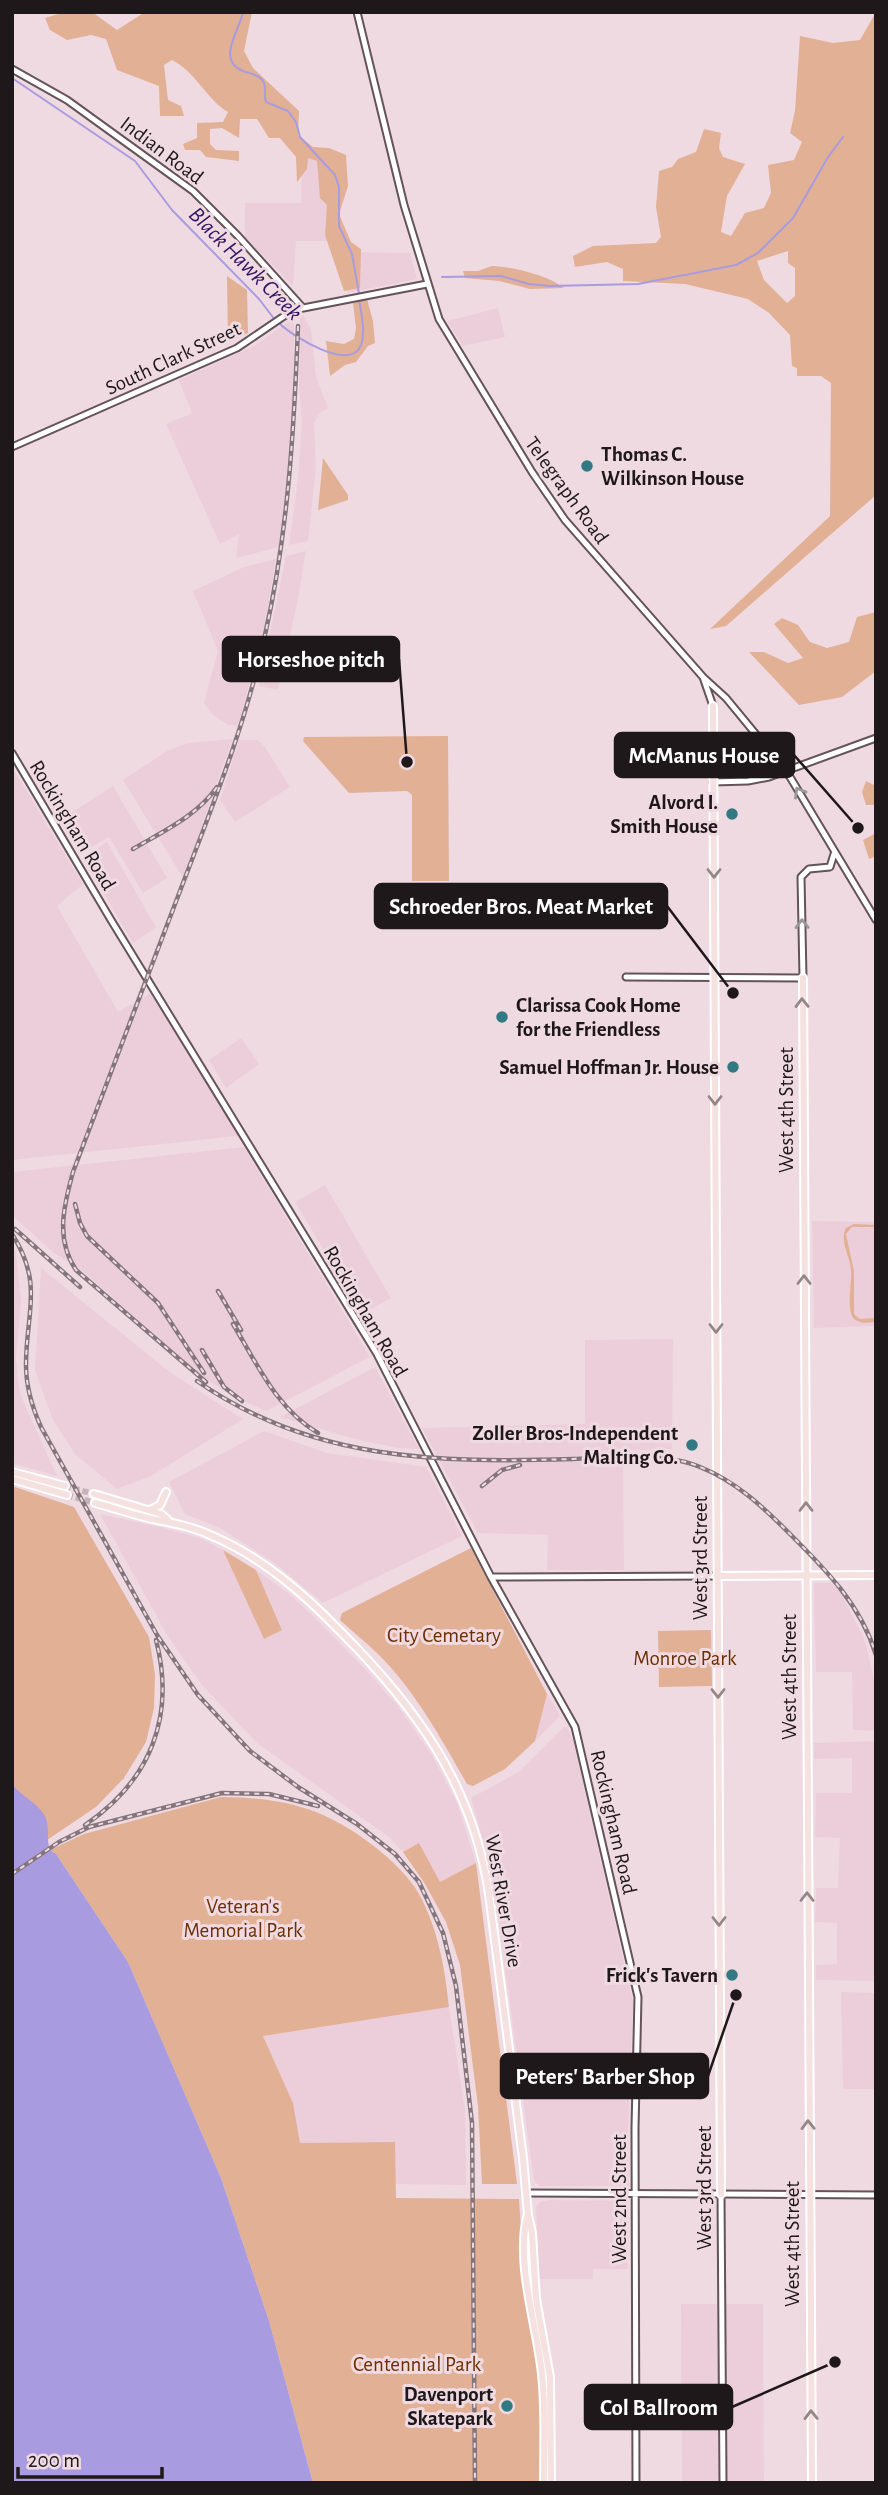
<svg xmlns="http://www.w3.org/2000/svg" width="888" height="2495" viewBox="0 0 888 2495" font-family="'Alegreya Sans',sans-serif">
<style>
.built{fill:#ecceda}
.green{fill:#e2b095;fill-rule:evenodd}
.water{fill:#a99bdf}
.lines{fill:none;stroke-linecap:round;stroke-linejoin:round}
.stream{stroke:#a99bdf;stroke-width:2}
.major-tunnel{stroke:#c5b3ba;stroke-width:6;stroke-dasharray:6 3;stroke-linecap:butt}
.minor-casing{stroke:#65535a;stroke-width:9}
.major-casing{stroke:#fff;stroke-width:10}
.minor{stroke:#fff;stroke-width:5}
.major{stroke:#f4e1e0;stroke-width:6}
.rail-casing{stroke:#83757b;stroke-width:4.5}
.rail{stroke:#efdae2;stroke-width:2;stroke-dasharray:5;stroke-linecap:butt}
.oneway{stroke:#9a9798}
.oneway2{stroke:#948787}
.poi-dot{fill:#327a83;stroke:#efdae2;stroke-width:2.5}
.labels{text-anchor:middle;stroke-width:6;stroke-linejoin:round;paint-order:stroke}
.street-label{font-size:21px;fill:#1f181b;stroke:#efdae2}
.poi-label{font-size:21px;font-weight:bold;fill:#1f181b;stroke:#efdae2;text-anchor:end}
.park-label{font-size:21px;fill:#6d2f00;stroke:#efdae2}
.water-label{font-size:23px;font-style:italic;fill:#311462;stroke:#efdae2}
.leader{fill:none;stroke:#1f181b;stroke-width:2.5}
.callout-dot{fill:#1f181b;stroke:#efdae2;stroke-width:2.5}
.callout{fill:#1f181b;stroke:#1f181b;stroke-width:2.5}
.callout-label{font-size:23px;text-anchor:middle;font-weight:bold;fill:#fff}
</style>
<rect width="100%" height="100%" fill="#efdae2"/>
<path class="built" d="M302 155 341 156 340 241H296L293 286 245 237V203H301Z
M348 252 410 253 417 279 347 293Z
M498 308 505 337 463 346 447 321Z
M303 315 311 329 316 377 328 408 321 412 314 422 316 467 308 541 289 545 298 480 302 421 299 387 300 317Z
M294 317V385L288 472 279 547 236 558 239 534 220 544 166 424 192 413 179 380 256 345Z
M306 551 298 599 278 690 259 686 286 556Z
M276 559 264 629 238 726 228 725 213 715 204 703 218 651 193 591 244 567Z
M233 739 183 878 123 780 167 751 188 743Z
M239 740H258L265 747 290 787 235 822 220 800Z
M12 767 83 884 57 906 118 1012 151 993 238 1136 12 1160Z
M113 786 167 878 143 893 109 837 80 853 60 820Z
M107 842 156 927 133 943 83 858Z
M241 1038 259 1064 226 1088 209 1060Z
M244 1147 370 1357 266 1411 233 1396 207 1380 81 1270 54 1253 12 1215V1172Z
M325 1185 391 1298 362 1314 295 1202Z
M812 1221 876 1222V1326L814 1328Z
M12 1247 16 1252 21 1301 16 1360 20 1394 57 1476 12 1463Z
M41 1268 171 1373 243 1419 151 1476 117 1489 75 1454 53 1420 35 1370Z
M673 1339 672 1449 623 1450 624 1570H547L548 1535 478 1533 422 1428 585 1424V1340Z
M375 1367 419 1449 398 1448 355 1439 280 1417Z
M264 1431 327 1453 426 1467 462 1536 323 1603 273 1562 220 1528 185 1514 169 1482Z
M100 1514 160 1527 200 1538 223 1550 264 1639 282 1629 256 1570 288 1593 311 1614 366 1670 397 1705 432 1755 457 1803 476 1863 440 1882 419 1844 403 1852 389 1837 257 1743 202 1685 167 1635Z
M814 1583H832L841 1594 864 1638 874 1679 876 1731 853 1730 852 1672H816Z
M547 1694 560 1716 535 1741Z
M564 1727H567L573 1740 633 2002 628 2135 629 2186H540L534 2181 492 1872 471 1798 519 1772Z
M876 1741V1981L816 1980V1965L837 1964V1923L815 1922 816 1888H838L840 1838 815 1837 816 1793H852V1758L814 1759V1743Z
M841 1992 876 1993V2089H843Z
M449 2007 465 2110 466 2185 395 2184V2142L300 2143 293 2103 263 2036Z
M549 2200 627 2201 628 2269H593V2279H539L536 2207 540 2202Z
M681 2304H763L764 2483H682Z"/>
<path class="green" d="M65 12H92L117 30 145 12H252L244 51 253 68 299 111 298 135 313 147 329 148 346 155 348 186 339 214 351 242 361 249 360 288 344 291 325 235 327 205 320 198 317 161 308 158 307 169 297 182 296 157 280 138H269L257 119H240L239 138 222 128 210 129V144L216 150 239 151V161L206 157 200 150H185L183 144 197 138V123L223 122 228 112C206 99 196 72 172 60L164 65 168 100 181 106 184 116H160L159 86 117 70 106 39 91 35 67 40 50 30 45 18Z
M876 12V495L726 626 710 629 830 516 831 383 821 376H797V368L792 366 790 335 769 313 748 299 685 284 623 281V269L607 262 575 267 573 256 593 246 656 243 661 237 656 207 659 171 672 167 678 159 696 152 704 129 721 133 719 148 723 157 745 164 727 196 721 232 731 236 745 213 764 208 771 193 768 165 794 160 802 142 790 133 795 111 800 36 833 43 860 40ZM788 251V263L795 268V296L787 303 764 280 757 261Z
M492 266C513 267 548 275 564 288L530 289 499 281 465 278 463 271H478Z
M227 276 247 290 248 333 228 342Z
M367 299 373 321 375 343 368 346 356 362 345 365 330 376 326 341 344 344 354 339 356 328 353 303Z
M323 458 348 495V500L318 510Z
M876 612V671L842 697 799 705 749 652H764L788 663 803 658 774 624 782 618 798 625 810 642 827 648 849 642 857 617Z
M448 736 449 881H412V795L407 791 349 793 303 741 304 737Z
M866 781 876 786V805H866L862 792Z
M876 833V856L869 859 863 840Z
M854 1224 876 1225V1227H852L846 1234 854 1271V1314L860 1319 876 1318 875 1322C869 1323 860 1324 854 1319 846 1311 852 1282 851 1270 850 1256 839 1241 846 1228Z
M12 1486 74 1507 149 1637 155 1674 154 1708 146 1742 124 1778 96 1807 47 1840C46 1800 31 1811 12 1784Z
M471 1548 547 1694 535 1741 505 1769 473 1786 467 1784C442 1740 417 1694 381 1657 368 1644 354 1633 340 1620L342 1613Z
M223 1550 256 1570 282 1630 264 1639Z
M711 1630 712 1686 659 1687 658 1631Z
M221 1797C285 1798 325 1808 375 1847 391 1860 409 1876 419 1894 438 1929 445 1968 449 2007L263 2036 293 2103 300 2143 395 2142 396 2198 519 2199 526 2302 540 2381 541 2483H313L269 2321 221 2178 128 1962 56 1854 50 1850 84 1834Z
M419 1843 440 1882 476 1863 517 2184H482L478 2106 460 1965 446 1922 425 1884 403 1852Z"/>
<path class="water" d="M12 1784C21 1796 38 1803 45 1816 50 1826 46 1839 50 1850L56 1854 128 1962 221 2178 269 2321 313 2483H12Z"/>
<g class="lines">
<path class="stream" d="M243 12C239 32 216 60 243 71 250 74 259 74 263 81 267 87 263 95 266 102L288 111 296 122 300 137 335 175 339 187V226L352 254 359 294
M12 78 135 161 172 210 259 299 275 320
M442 277 501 276 529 284 550 286 638 284 736 265 758 253 793 218 828 157 843 137
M279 323C292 336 351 373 361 345 366 331 361 313 359 300"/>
<path class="major-tunnel" d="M65 1486 94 1494
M67 1495 95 1503"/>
<g class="minor-casing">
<path id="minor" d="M357 12 404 205 439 319 532 472 565 520 703 677 726 698 787 772 876 920
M12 69 67 100 193 191 238 236 303 308
M12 447 237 348 293 310 427 284
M703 677 713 706
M12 753 111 920 377 1354 491 1577 575 1727 638 1997 635 2128 636 2483
M713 782 748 781 769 777 876 738
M626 977 803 978 801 877 809 869 830 867 834 854
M491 1577 717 1576
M526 2193 876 2195
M721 2194 723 2483"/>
</g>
<g class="major-casing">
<path id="major" d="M713 706 721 2194
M803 978 812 2483
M12 1472 65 1486
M12 1479 67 1495
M94 1494 161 1514 168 1520
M95 1503C115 1508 136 1516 157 1520 178 1524 197 1528 217 1538 264 1559 304 1594 340 1631 416 1707 473 1785 489 1894L523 2158 528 2215 532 2233 536 2299 550 2377 551 2483
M150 1510 160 1505 166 1492
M717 1576 876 1575
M527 2217C516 2266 537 2325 542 2374 546 2410 544 2447 544 2483"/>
</g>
<use href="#minor" class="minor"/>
<use href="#major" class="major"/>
<g class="rail-casing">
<path id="rail" d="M133 849C162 832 197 816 217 787
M75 1204 80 1223 87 1236 158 1303 204 1373
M15 1229 80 1287
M12 1234C44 1284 26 1312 26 1365 26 1386 32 1407 41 1427L157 1635 198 1695 250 1751 298 1787 357 1824 395 1854 419 1882 443 1933 456 1986 472 2123 475 2483
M218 1291 241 1330
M233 1324C257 1364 277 1409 318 1433
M202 1350 224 1387 242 1401
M197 1381C312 1461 438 1463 573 1459 598 1458 623 1456 648 1457 666 1458 684 1460 700 1467 737 1482 763 1507 790 1534 826 1570 861 1605 876 1655
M206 1382 76 1270C55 1239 64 1205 73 1172 108 1078 145 985 180 891 212 807 246 724 265 635 288 533 294 431 298 326
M482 1486 502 1470 520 1465
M85 1825C150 1781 176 1717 156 1640
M12 1874 59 1842 89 1827 222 1793 269 1794 318 1806"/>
</g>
<use href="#rail" class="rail"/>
</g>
<defs><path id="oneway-chevron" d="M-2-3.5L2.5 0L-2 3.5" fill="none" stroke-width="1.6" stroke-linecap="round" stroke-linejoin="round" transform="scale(1.75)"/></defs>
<g class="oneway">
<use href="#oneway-chevron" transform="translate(799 792) rotate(-120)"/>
<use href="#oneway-chevron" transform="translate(802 924) rotate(-91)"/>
</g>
<g class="oneway2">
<use href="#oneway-chevron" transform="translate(714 873) rotate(90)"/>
<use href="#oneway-chevron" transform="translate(802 1003) rotate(-91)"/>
<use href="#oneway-chevron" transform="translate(715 1100) rotate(90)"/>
<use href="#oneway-chevron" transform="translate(804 1280) rotate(-90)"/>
<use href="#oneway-chevron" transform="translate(716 1328) rotate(90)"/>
<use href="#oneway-chevron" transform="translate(806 1507) rotate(-90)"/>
<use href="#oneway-chevron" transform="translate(718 1693) rotate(90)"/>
<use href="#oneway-chevron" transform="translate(807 1897) rotate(-90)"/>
<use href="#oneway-chevron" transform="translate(719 1921) rotate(90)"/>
<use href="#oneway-chevron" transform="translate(808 2125) rotate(-91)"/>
<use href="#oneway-chevron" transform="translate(811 2415) rotate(-91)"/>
</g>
<g class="poi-dot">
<circle cx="587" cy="466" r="7"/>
<circle cx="732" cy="814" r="7"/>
<circle cx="502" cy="1017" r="7"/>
<circle cx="733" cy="1067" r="7"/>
<circle cx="692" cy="1445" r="7"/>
<circle cx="732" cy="1975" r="7"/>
<circle cx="507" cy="2406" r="7"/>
</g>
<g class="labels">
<g class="street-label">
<text transform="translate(162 150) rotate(37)" y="7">Indian Road</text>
<text transform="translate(173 358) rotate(-25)" y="7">South Clark Street</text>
<text transform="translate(567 490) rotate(54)" y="7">Telegraph Road</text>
<text transform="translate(73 825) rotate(59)" y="7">Rockingham Road</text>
<text transform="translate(786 1110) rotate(-90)" y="7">West 4th Street</text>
<text transform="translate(366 1311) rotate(60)" y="7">Rockingham Road</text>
<text transform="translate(700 1558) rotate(-90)" y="7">West 3rd Street</text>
<text transform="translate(789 1677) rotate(-90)" y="7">West 4th Street</text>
<text transform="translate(614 1822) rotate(77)" y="7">Rockingham Road</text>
<text transform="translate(504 1901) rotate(80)" y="7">West River Drive</text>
<text transform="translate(704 2188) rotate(-90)" y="7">West 3rd Street</text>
<text transform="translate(619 2199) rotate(-90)" y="7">West 2nd Street</text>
<text transform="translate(792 2244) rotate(-90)" y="7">West 4th Street</text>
</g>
<g class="poi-label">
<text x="601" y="461" text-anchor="start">Thomas C.<tspan x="601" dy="24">Wilkinson House</tspan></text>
<text x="718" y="809">Alvord I.<tspan x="718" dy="24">Smith House</tspan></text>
<text x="516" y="1012" text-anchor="start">Clarissa Cook Home<tspan x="516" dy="24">for the Friendless</tspan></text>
<text x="719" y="1074">Samuel Hoffman Jr. House</text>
<text x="678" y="1440">Zoller Bros-Independent<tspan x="678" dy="24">Malting Co.</tspan></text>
<text x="718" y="1982">Frick's Tavern</text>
<text x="493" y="2401">Davenport<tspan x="493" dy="24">Skatepark</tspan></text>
</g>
<g class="park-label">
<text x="444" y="1642">City Cemetary</text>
<text x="685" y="1665">Monroe Park</text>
<text x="243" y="1913">Veteran's<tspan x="243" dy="24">Memorial Park</tspan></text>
<text x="417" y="2371">Centennial Park</text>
</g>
<g class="water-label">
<text transform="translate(246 263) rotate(45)" y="8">Black Hawk Creek</text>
</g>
</g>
<path class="leader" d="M407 762L399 659M858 828L794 755M733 993L667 906M736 1995L708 2076M835 2362L732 2407"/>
<g class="callout-dot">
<circle cx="407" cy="762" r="7"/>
<circle cx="858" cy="828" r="7"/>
<circle cx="733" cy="993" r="7"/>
<circle cx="736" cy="1995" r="7"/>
<circle cx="835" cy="2362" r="7"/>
</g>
<g class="callout">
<rect x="223" y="637" width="176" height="44" rx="7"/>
<rect x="615" y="733" width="179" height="44" rx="7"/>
<rect x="375" y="884" width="292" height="44" rx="7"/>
<rect x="501" y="2054" width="207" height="44" rx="7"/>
<rect x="585" y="2385" width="147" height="44" rx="7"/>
</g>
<g class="callout-label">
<text x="311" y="667">Horseshoe pitch</text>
<text x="704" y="763">McManus House</text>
<text x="521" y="914">Schroeder Bros. Meat Market</text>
<text x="605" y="2084">Peters' Barber Shop</text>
<text x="659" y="2415">Col Ballroom</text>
</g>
<rect width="888" height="2495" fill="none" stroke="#1f181b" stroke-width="28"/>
<path d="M18 2467v10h144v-10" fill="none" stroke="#1f181b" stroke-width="3.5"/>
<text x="28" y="2467" font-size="21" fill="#1f181b" stroke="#efdae2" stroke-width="5" paint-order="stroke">200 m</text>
</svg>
